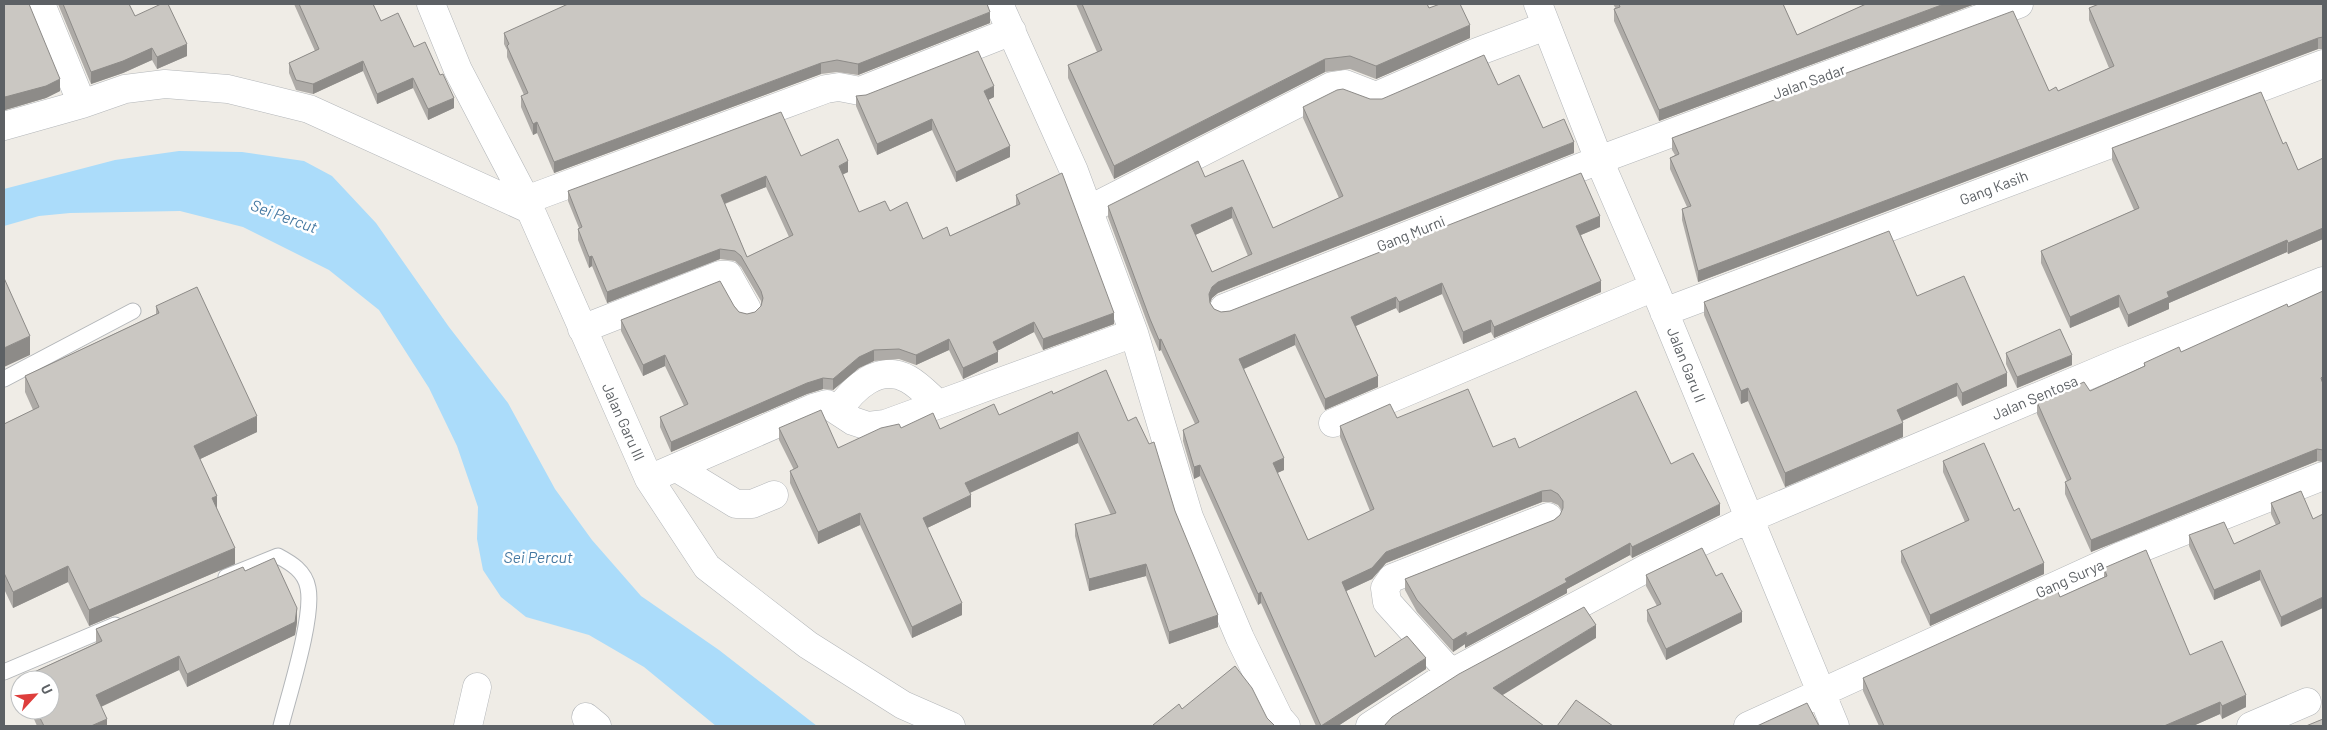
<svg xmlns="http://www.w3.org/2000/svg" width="2327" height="730" viewBox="0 0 2327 730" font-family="Barlow,sans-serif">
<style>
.water{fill:#abdcfa}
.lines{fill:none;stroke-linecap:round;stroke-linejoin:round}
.lane-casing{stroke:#b3b6b9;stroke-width:17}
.street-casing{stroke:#b3b6b9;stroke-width:29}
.lane{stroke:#fff;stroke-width:15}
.street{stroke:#fff;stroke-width:28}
.wall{fill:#aeaba7;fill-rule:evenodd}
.shaded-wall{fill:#8d8b88}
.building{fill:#cac7c2;stroke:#8d8b88;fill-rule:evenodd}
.labels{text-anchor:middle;stroke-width:5;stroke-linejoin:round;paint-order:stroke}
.street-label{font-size:15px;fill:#5d6165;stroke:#fff}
.water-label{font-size:16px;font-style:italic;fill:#4579a2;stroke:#fff}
</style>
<rect width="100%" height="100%" fill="#efece6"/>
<path class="water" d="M179 151 242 152 304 161 332 176 376 223 449 327 508 403 555 489 592 540 641 596 719 650 817 726H716L644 667 589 635 526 617 501 597 483 570 477 539 478 507 457 446 429 388 379 310 329 270 243 227 180 211 70 213 39 216 4 226V189L115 160Z"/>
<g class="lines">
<g class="lane-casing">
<path id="lane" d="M4 379 133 311
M226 577 278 556C291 563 305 571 308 588 314 617 289 694 281 726
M4 672 115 625"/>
</g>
<g class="street-casing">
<path id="street" d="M41 4 82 104
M431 4 458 70 526 200 649 479 707 567 808 645 903 705 951 726
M999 4 1074 171 1134 333 1189 517 1240 638 1279 718 1286 726
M1538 4 1599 160 1654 287 1835 726
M4 126 82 104 125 89 165 84 228 89 309 109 529 209
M526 200 826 89 839 87 860 91 1012 31
M1088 210 1332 86 1345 84 1376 96 1477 52 1546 26
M1224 308 1599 160 2019 4
M1664 312 2323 64
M582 329 720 275H728L747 309
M838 411C853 388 879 363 908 379 919 385 929 396 938 404
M1333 423 1654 287
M677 468 736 504H752L774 495
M649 479 813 408 827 404 853 421 868 426 885 424 1134 333
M1451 673 1387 602 1385 588 1392 578 1548 517
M586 717 597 726
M468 726 477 687
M1370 726 1451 673 1647 568 1748 519 2120 362 2323 281
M1748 726 2121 556 2323 476
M2251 726 2307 702"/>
</g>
<use href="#lane" class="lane"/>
<use href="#street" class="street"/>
</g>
<path class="wall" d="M4 4 60 91 46 98 5 110 4 107Z
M58 4H129L135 16 187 56 157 69 152 60 123 73 91 84Z
M294 4H373L381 21 414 47 454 108 428 120 413 88 377 104 363 71 313 94 296 90 289 73V63L315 51Z
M1076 4H1427L1429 8 1470 38 1376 79 1350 69 1325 72 1114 179 1068 78V65L1097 52Z
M1613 4H1783L1797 35 1866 4H1975L1659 121 1614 21V9H1616Z
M2323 4V49H2318L1698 282 1682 220V209L1687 207 1670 169V158L1675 155 1672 150V138L2049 91H2058L2109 68 2089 20V8Z
M990 23 858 75 837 72 821 74 554 173 537 133 533 135 521 107V96L524 95 507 57V50L504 44V33Z
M1498 85 1543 128 1574 153 1218 293 1212 298 1210 303 1214 309 1221 312 1230 311 1600 227 1581 235 1601 292 1494 338 1491 332 1463 344 1442 294 1399 313 1396 308 1356 326 1378 387 1325 410 1295 345 1244 369 1284 470 1277 473 1308 540 1370 511 1340 437V426L1397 418 1493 447 1519 448 1671 464 1720 515 1632 558 1630 555 1567 589V593L1465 648V644L1453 652 1417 612 1405 590V579L1554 520 1560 515 1562 511 1558 505 1551 502H1542L1386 563 1372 579 1346 591 1375 657 1426 669 1338 726H1316L1261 603 1258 605 1200 476 1194 479 1183 441V430L1195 424 1161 350 1159 351 1150 330 1108 217V206L1205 177 1273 228 1339 198 1303 118V107L1370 99H1382ZM1232 218 1248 256 1212 272 1195 235Z
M856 96 994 97 988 100 1010 157 956 182 932 130 877 155 856 106Z
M2283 144 2298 170 2323 158V239L2288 254 2287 252 2169 303V309L2128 327 2119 307 2070 328 2041 263V251L2134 210 2112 160V148Z
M801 156 848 172 842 175 859 212 890 211 923 239 950 236 1016 205V195L1114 324 1043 350 1034 332 997 351 998 362 963 379 949 350 916 365 899 359 874 361 859 368 833 390 823 389 807 394 671 452 660 427V417L684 406 665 366 643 376 621 331V320L734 306 739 312 747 314 755 312 761 306V301L741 267 735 261 720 259 607 303 592 266 589 268 578 240V229L579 228 568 201V191ZM766 187 789 237 747 257 725 204Z
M2323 291V462L2317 461 2091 552 2065 494V482L2067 481 2037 414V402L2090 391 2144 366V363L2181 352 2288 307Z
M1704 302 2007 386 1962 406 1957 396 1902 421 1903 437 1785 487 1748 401 1741 404 1704 315Z
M156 306 257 432 200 459 235 564 89 626 68 582 13 608 4 589V424L33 410 25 392V376L156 314Z
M2006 353 2072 365 2017 388 2006 364Z
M1053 394 1128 421 1175 511 1218 627 1169 644 1146 576 1089 591 1075 536V524L1111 515 1078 443 970 493 971 507 927 528 962 615 912 638 860 525 818 544 790 483V471L794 470 779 440V428L838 448 901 428 940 429 999 415Z
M1943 461 2014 511 2044 574 1930 626 1901 562V551L1965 522 1943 472Z
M2301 491 2281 627 2260 580 2214 600 2189 546V535L2234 544 2276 525 2271 514V503Z
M2104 568 2190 655 2246 707 2222 719 2220 714 2193 726H1879L1863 691V678L2060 597 2104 577Z
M245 571 297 622 295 635 187 687 179 670 101 707 107 726H37L30 710H50V680H21V678L96 643V629Z
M1646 575 1716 576 1742 622 1666 660 1647 621V610L1657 606 1646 586Z"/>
<path class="shaded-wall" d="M1944 4H1975L1659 121V110Z
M990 12V23L858 75V64Z
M1470 25V38L1376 79V66Z
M2318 38V49L1698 282V271Z
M187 44V56L157 69V57Z
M152 48V60L123 73 91 84V72Z
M1325 59V72L1114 179V166Z
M363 61V71L313 94V84Z
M821 63V74L554 173V162Z
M413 78V88L377 104V94Z
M60 79V91L46 98 5 110V97Z
M994 86V97L984 102V91Z
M454 98V108L428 120V109Z
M932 119V130L877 155V144Z
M537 122V133L533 135V124Z
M1574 142V153L1218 293 1212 298 1209 305V294L1212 287 1218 282Z
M1010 146V157L956 182V172Z
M848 161V172L839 176V166Z
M766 176V187L721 205V195Z
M1232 207V218L1191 237V225Z
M1600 216V227L1576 237V226Z
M2323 228V239L2288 254V243Z
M2287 240V252L2169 303V309L2128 327V315L2167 292Z
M720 249V259L607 303V292Z
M592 256V266L589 268V257Z
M1601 281V292L1494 338V327Z
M1442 283V294L1399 313V302Z
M2119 295V307L2070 328V317Z
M1396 297V308L1351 328V317Z
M1114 313V324L1043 350V339Z
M1491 320V332L1463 344V332Z
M1034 322V332L993 353V342Z
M1295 334V345L1239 371V359Z
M30 336V355L4 367V348Z
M949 339V350L916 365V355Z
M1161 339V350L1159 351V340Z
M874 350V361L859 368 833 390V379L859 357Z
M998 352V362L963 379V368Z
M665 355V366L643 376V365Z
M2072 355V365L2017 388V377Z
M2007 373V386L1962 406V393Z
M1378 376V387L1325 410V399Z
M823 378V389L807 394 671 452V442L807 383Z
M1957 383V396L1897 423V410Z
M1748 388V401L1741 404V391Z
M257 416V432L194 462V446Z
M1903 423V437L1785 487V473Z
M1078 432V443L965 495V483Z
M2317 449V461L2091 552V540Z
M1284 458V470L1273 475V463Z
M1200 465V476L1194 479V467Z
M1542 491V502L1386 563 1372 579 1342 593V582L1386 552Z
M971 495V507L923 530V518Z
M217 496V512L212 498Z
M1720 504V515L1632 558V547Z
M860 513V525L818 544V532Z
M1630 543V555L1567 589V593L1465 648V644L1453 652V640L1466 632V636L1565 579Z
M235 548V564L89 626V610Z
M2044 563V574L1930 626V615Z
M1146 564V576L1089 591V579Z
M68 566V582L13 608V592Z
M2260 570V580L2214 600V590Z
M1261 592V603L1258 605V594Z
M2323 597V608L2281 627V617Z
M962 603V615L912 638V627Z
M297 608V622L295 635 187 687V674Z
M1742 612V622L1666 660V649Z
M1218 615V627L1169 644V632Z
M1596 625V638L1493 701V688Z
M179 656V670L96 709V695Z
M1426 658V669L1338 726H1321Z
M2246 695V707L2222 719V706Z
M2220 702V714L2193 726H2164Z
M107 719V726H91Z"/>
<path class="building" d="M4 4H29L60 79 46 86 5 97 4 95Z
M63 4H129L135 16 161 4H168L187 44 157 57 152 48 123 61 91 72Z
M299 4H373L381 21 398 13 414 47 425 42 440 75 443 74 454 98 428 109 413 78 377 94 363 61 313 84 296 80 289 63 319 49Z
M568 4H987L990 12 858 64 837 60 821 63 554 162 537 122 533 124 521 96 528 93 507 46 509 44 504 33Z
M1082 4H1427L1429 8 1440 4H1460L1470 25 1376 66 1350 56 1325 59 1114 166 1068 65 1102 50Z
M1619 4H1783L1797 35 1866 4H1944L1659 110 1614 9 1620 7Z
M2099 4H2323V37L2318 38 1698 271 1682 209 1691 206 1670 158 1679 154 1672 138 2013 11 2049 91 2056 87 2058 91 2114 66 2089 8Z
M978 51 994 86 984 91 1010 146 956 172 932 119 877 144 856 96 866 95Z
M1484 55 1498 85 1519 75 1543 128 1564 119 1574 142 1218 282 1212 287 1209 294 1210 303 1214 309 1221 312 1230 311 1581 173 1600 216 1576 226 1601 281 1494 327 1491 320 1463 332 1442 283 1399 302 1396 297 1351 317 1378 376 1325 399 1295 334 1239 359 1284 458 1273 463 1308 540 1374 509 1340 426 1390 404 1397 418 1468 389 1493 447 1515 438 1519 448 1636 391 1671 464 1693 453 1720 504 1632 547 1630 543 1565 579 1567 582 1465 637 1467 634 1466 632 1453 640 1417 600 1405 579 1554 520 1560 515 1563 508V501L1558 494 1551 490 1542 491 1386 552 1372 568 1342 582 1375 657 1407 636 1426 658 1321 726 1261 592 1258 594 1200 465 1194 467 1183 430 1199 422 1161 339 1159 340 1150 319 1108 206 1198 161 1205 177 1243 160 1273 228 1343 196 1303 107 1337 90 1343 89 1370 99H1382ZM1232 207 1252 254 1212 272 1191 225Z
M2261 92 2283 144 2286 142 2298 170 2323 158V228L2288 243 2287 240 2167 292 2169 297 2128 315 2119 295 2070 317 2041 251 2139 208 2112 148Z
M781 112 801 156 838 139 848 161 839 166 859 212 885 201 890 211 907 202 923 239 947 227 950 236 1020 204 1016 195 1062 173 1114 313 1043 339 1034 322 993 342 998 352 963 368 949 339 916 355 899 349 874 350 859 357 833 379 823 378 807 383 671 442 660 417 688 404 665 355 643 365 621 320 720 281 734 306 739 312 747 314 755 312 761 306 763 298 761 291 741 256 735 251 720 249 607 292 592 256 589 257 578 229 582 227 568 191ZM766 176 793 235 747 257 721 195Z
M1889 231 1917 296 1964 276 2007 373 1962 393 1957 383 1897 410 1903 423 1785 473 1748 388 1741 391 1704 302Z
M4 278 30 336 4 348Z
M197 287 257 416 194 446 217 496 212 498 235 548 89 610 68 566 13 592 4 573V424L39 407 25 376 159 313 156 306Z
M2323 291V376L2321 378 2323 384V450L2317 449 2091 540 2065 482 2071 479 2037 402 2084 382 2090 391 2145 366 2144 363 2179 347 2181 352 2287 304 2288 307Z
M2060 329 2072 355 2017 377 2006 353Z
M1106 370 1128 421 1136 417 1149 444 1154 442 1175 511 1218 615 1169 632 1146 564 1089 579 1075 524 1116 513 1078 432 965 483 971 495 923 518 962 603 912 627 860 513 818 532 790 471 798 467 779 428 821 410 838 448 881 428 899 424 901 428 933 413 940 429 994 404 999 415 1052 391 1053 394Z
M1984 443 2014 511 2019 508 2044 563 1930 615 1901 551 1969 520 1943 461Z
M2301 491 2313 519 2323 514V597L2281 617 2260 570 2214 590 2189 535 2224 522 2234 544 2280 523 2271 503Z
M1702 548 1716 576 1722 573 1742 612 1666 649 1647 610 1661 604 1646 575Z
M2146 550 2190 655 2222 641 2246 695 2222 706 2220 702 2164 726H1884L1863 678 2057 590 2060 597 2107 576 2104 568Z
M274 558 297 608 295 622 187 674 179 656 96 695 107 719 91 726H44L36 710H50V680H22L21 678 102 641 96 629 243 567 245 571Z
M1584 607 1596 625 1493 688 1544 726H1384L1392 717 1459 674Z
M1235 666 1252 688 1267 718 1275 726H1155L1153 725 1179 704 1182 709Z
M1576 700 1613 726H1557Z
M1807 703 1819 726H1757Z
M2323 719V726H2306Z"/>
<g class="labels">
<g class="street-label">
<text transform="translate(1809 82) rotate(-20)" y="5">Jalan Sadar</text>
<text transform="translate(1994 188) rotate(-21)" y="5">Gang Kasih</text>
<text transform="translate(1411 234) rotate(-22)" y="5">Gang Murni</text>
<text transform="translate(1686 365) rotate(68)" y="5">Jalan Garu II</text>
<text transform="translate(2035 398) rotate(-23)" y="5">Jalan Sentosa</text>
<text transform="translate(623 422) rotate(66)" y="5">Jalan Garu III</text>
<text transform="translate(2070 579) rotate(-24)" y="5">Gang Surya</text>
</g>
<g class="water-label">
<text transform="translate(284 216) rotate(20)" y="6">Sei Percut</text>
<text x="538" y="563">Sei Percut</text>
</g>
</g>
<rect width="2327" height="730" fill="none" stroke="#5d6165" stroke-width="10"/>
<g transform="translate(35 695) rotate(64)"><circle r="24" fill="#ffffff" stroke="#bec0c1"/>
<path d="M0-4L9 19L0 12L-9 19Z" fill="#de3e3c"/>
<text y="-8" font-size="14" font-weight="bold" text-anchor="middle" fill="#5d6165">U</text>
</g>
</svg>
